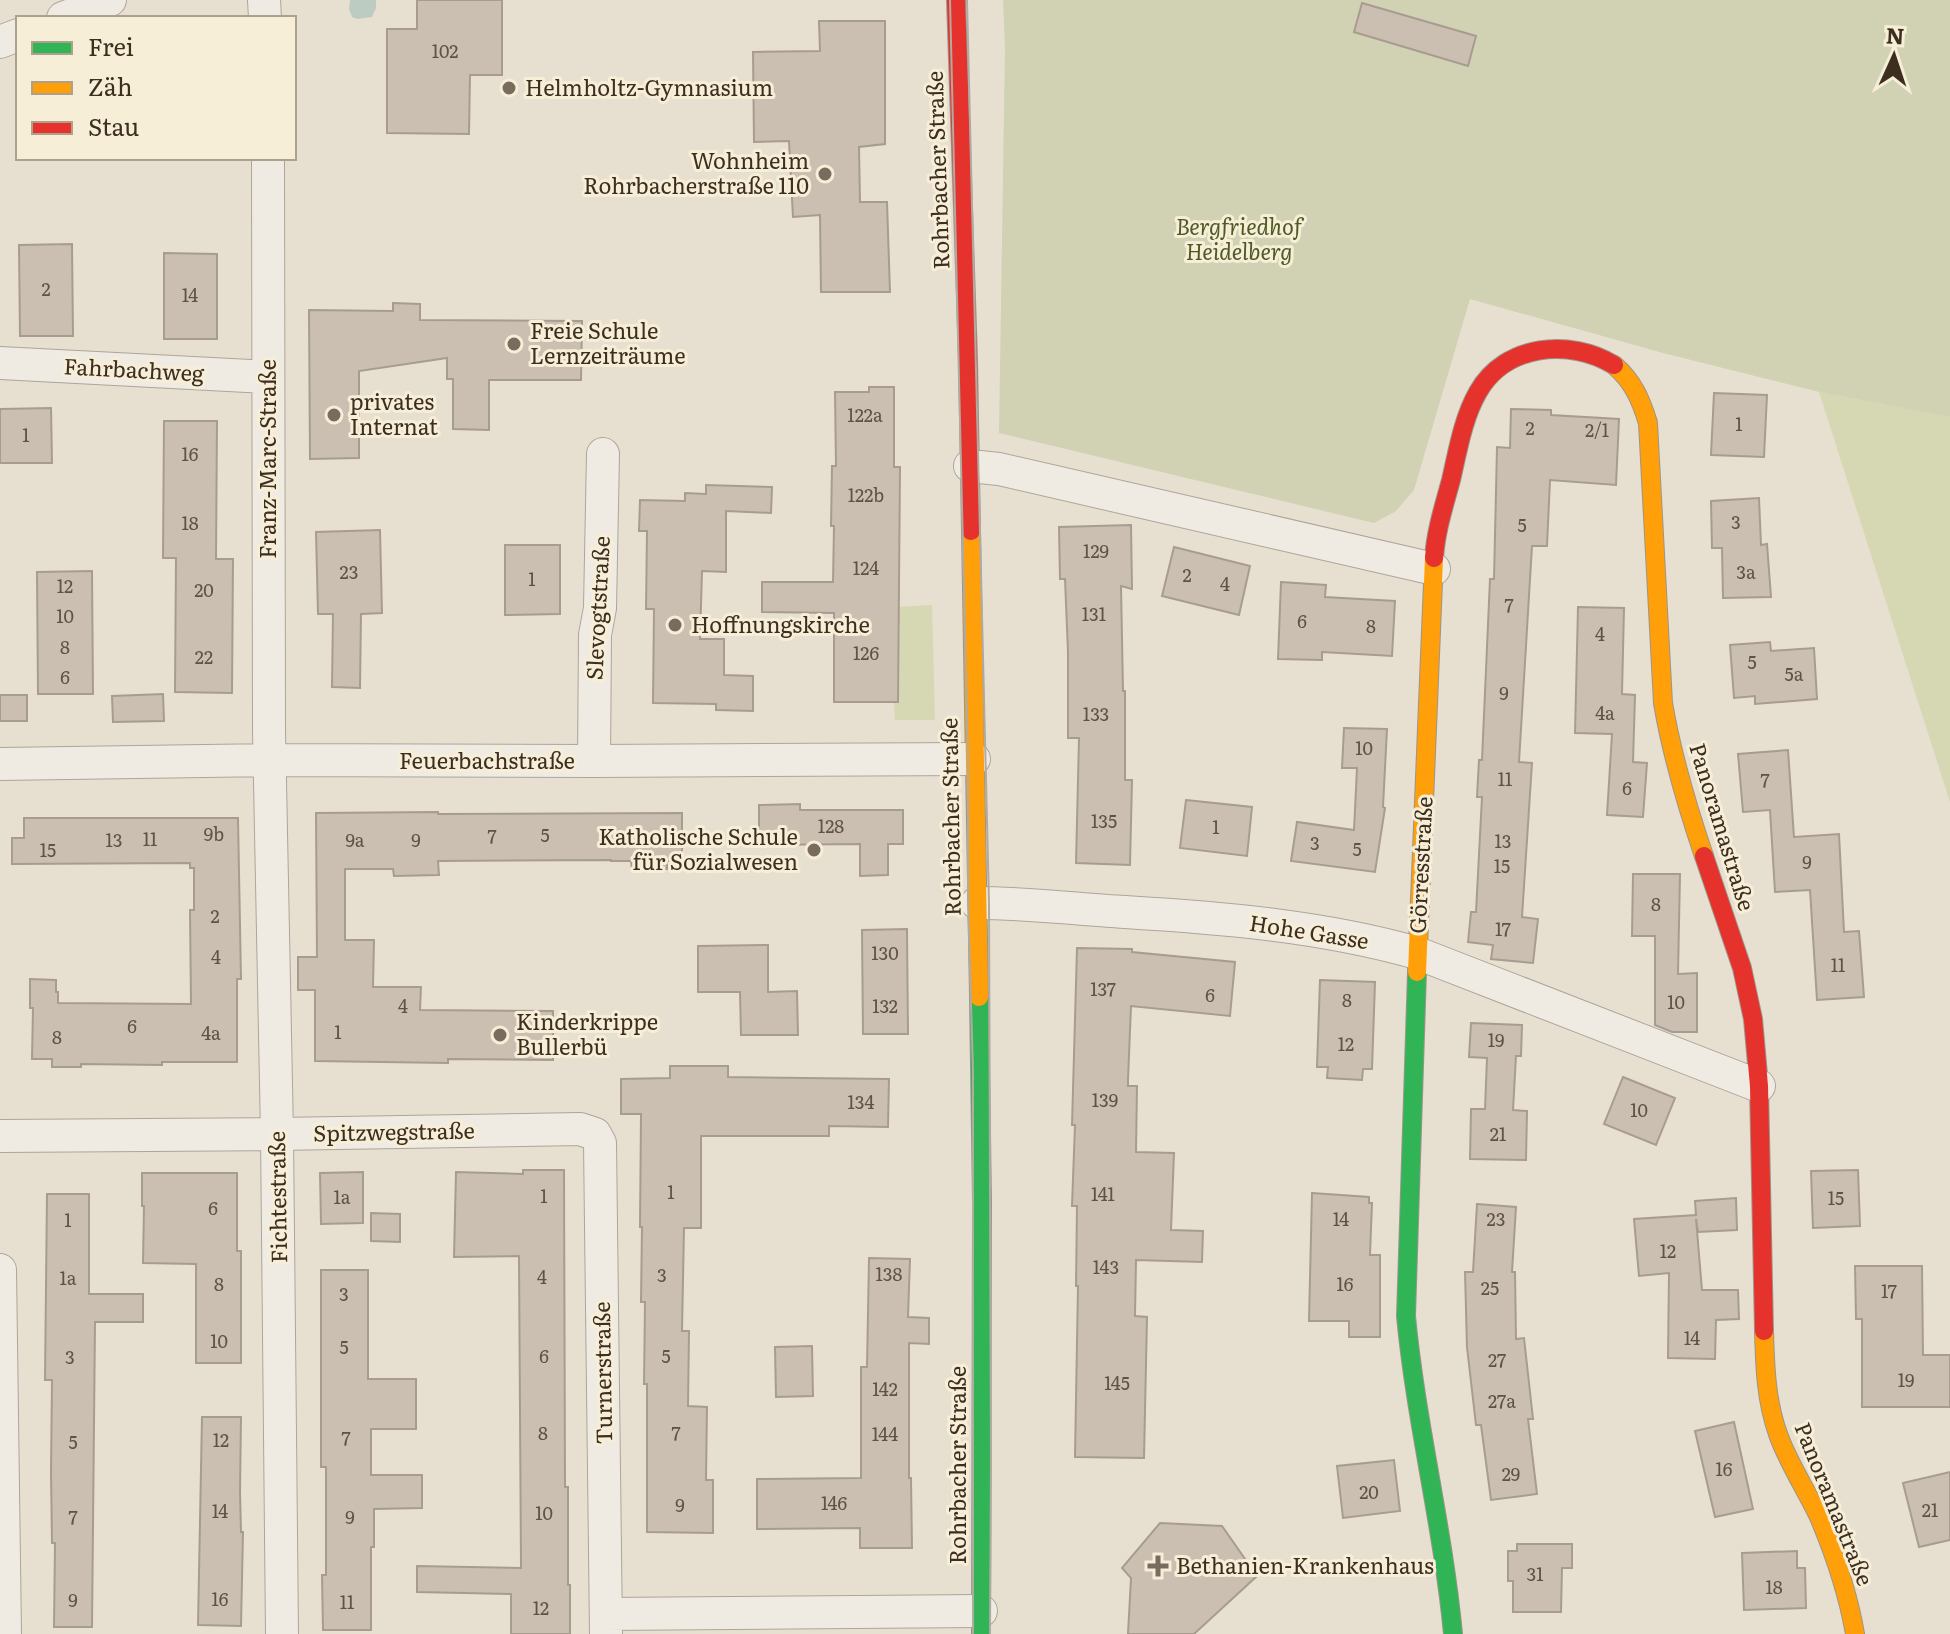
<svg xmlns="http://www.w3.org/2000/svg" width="1950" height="1634" viewBox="0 0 1950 1634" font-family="Literata,serif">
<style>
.green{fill:#d6d7b3}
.cemetery{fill:#d1d1b3}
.water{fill:#bcccc2}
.building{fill:#cbbfb2;stroke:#a89c90;stroke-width:2}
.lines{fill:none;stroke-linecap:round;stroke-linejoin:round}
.street-casing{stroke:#ada599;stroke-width:34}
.fast-casing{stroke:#9c958a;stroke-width:20}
.slow-casing{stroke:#9c958a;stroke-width:20}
.jam-casing{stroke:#9c958a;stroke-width:20}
.street{stroke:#efebe3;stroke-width:32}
.fast{stroke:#30b455;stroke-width:18}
.slow{stroke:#ff9f0a;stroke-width:18}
.jam{stroke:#e5322d;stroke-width:18}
.tram{stroke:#afaaa2;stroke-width:2}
.poi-dot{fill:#786c5e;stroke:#f7eed8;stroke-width:3}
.labels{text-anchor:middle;stroke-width:6;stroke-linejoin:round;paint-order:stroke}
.number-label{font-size:18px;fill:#605244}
.poi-label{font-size:22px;fill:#3d2e20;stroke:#f7eed8;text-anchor:start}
.street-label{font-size:22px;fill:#3d2e20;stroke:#f7eed8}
.park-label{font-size:22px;font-style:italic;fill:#4d5a26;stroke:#f7eed8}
</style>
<rect width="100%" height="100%" fill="#e7e0d1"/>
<path class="green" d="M1819 392 1950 417V802Z
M932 605 935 720H895L894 702H897V607Z"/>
<path class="cemetery" d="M1003 0H1950V417L1819 392 1663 353 1470 299 1414 490 1396 511 1374 523 999 433 1005 47Z"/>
<path class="water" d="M350 0H376V8L372 17 358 19 352 17 349 9Z"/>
<path class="building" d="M417 0H502V75H470L469 134 387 133V29H417Z
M1362 3 1476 36 1468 66 1354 32Z
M819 21H885V144L859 147 860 202H887L890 292H821L820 215 793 217 789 141 754 142 753 52 820 51Z
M72 244 73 336H20L19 245Z
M164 253 217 254V339H164Z
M393 303 420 304V320L582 321 581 380H489V430L453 429V379H447V358L359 371V458L310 459 309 310 393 311Z
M869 387H894V467H900L898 702H834V613L762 612V582H833L834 526H831L832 466H836L835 392H869Z
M1714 393 1767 395 1764 457 1711 455Z
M51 408 52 463H0V409Z
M1511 409 1551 410V415L1619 419 1616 485 1550 480 1547 546H1532L1519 762 1532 763 1522 917 1538 919 1533 963 1491 959 1493 945 1468 942 1471 912H1476L1482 797H1477L1479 760H1482L1490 579H1494L1497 447 1510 448Z
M164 421H217L216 559H233L232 693 175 692 176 558H163Z
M706 485 772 487 771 513 726 511V572L702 571 700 639H724V675L753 676V711L716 710V704L653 703 654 609H646L647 531H639L640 500 685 501V493L706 494Z
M1759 498 1761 545 1767 544 1771 597 1723 598 1722 548H1712L1711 501Z
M1131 525 1132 589 1121 586 1123 691H1125V780H1132L1130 865 1076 863 1079 738H1068V652L1065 579H1060L1059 527Z
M380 530 382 613 361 614 360 688 332 687 333 614H318L316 532Z
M505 545H560V614L505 615Z
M1174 547 1250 566 1239 615 1162 596Z
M92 571 93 694H38L37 572Z
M1281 582 1326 585 1325 597 1395 601 1392 656 1322 652V660L1278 659Z
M1578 607 1624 608 1622 694 1635 695 1633 762 1647 763 1643 817 1607 815 1612 734 1575 733Z
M1770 642 1771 651 1814 648 1817 699 1755 704V696L1734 698 1730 645Z
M163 694 164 721 113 722 112 696Z
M0 695H27V721H0Z
M1344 728 1387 729 1383 807 1385 808 1375 872 1291 861 1297 822 1354 830 1357 768H1342Z
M1788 750 1794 837 1839 834 1844 932 1859 931 1864 997 1817 1000 1810 890 1775 892 1770 810 1743 812 1738 754Z
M1186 800 1252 807 1247 856 1180 848Z
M800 804V810H903V844H888V875L860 876V844L759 845V805Z
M438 812V814L682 813V861H667V869L632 870 631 861H611V860L438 861 439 875 394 876 393 869H345V940H374L373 987H421L420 1010 553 1011V1060L448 1059V1063L315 1061V990H298V957H317L316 813Z
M24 818H238L241 979H237V1062H162V1065L81 1064V1067H52V1059H32L33 1008H30V979L56 980V992H58V1003L191 1004 190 910H194V868H190V863L12 864V838H24Z
M1633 874H1680L1678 974 1697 973V1032H1672L1655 1025V936H1632Z
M907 929 908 1034H863L862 930Z
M768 945V992L797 991 798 1035H741L740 992H698V946Z
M1077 948 1132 949V952L1235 962 1230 1016 1131 1006 1128 1080V1086H1137L1136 1152 1174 1153 1171 1230 1203 1231 1202 1262 1136 1260 1135 1316 1147 1317 1144 1458 1075 1457 1078 1286H1076L1077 1206H1072L1075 1125H1072Z
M1320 980 1375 982 1372 1069H1363L1362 1080 1327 1078 1328 1067H1317Z
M1471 1023 1522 1025 1521 1056H1516L1513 1110 1527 1111 1526 1160 1470 1159 1471 1109H1485L1487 1058 1469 1057Z
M670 1066H728V1077L889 1079 888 1127 829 1126V1136H701V1228H684L682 1331H689L688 1406 707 1407 706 1480H713V1533L647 1532V1384H644L645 1302H641L642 1227H640L641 1114H621V1079L670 1078Z
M1623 1077 1675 1098 1656 1145 1604 1124Z
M523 1170H564L565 1487H568V1585H570V1634H511V1594L417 1592V1566L521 1568 519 1256 454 1257 456 1172 523 1174Z
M1858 1170 1860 1226 1813 1228 1811 1171Z
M363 1172V1223L321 1224 320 1173Z
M142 1173H237V1251H241V1363H196V1264L143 1263 144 1206H142Z
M1312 1193 1369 1197V1203H1372L1370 1255H1380V1337H1349V1321H1309Z
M47 1194H89V1294H143V1322H95L92 1627H54L55 1543H52L51 1473 52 1380H45Z
M1736 1198 1737 1230 1698 1232 1696 1219 1702 1290H1738L1739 1319 1716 1320 1715 1359 1668 1358 1669 1273 1639 1276 1634 1219 1696 1215 1695 1201Z
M1477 1204 1516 1207 1512 1272H1515L1516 1339 1524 1338 1533 1419H1528L1537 1494 1491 1500 1481 1425H1476L1467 1347 1465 1272H1473Z
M371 1213 400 1214V1242L371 1241Z
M869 1258 910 1259 908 1317 929 1318V1344L909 1343V1478H911L912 1548H860V1528L757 1529V1479L861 1478V1367H867Z
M1855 1266H1922L1923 1355H1950V1407H1862V1319H1856Z
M321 1270H368V1379H416V1429H371V1475H422V1508L374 1509V1547H371V1630H323L322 1575H326V1467H321Z
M812 1346 813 1396 776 1397 775 1347Z
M202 1417H241L240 1491 241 1532H243L241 1626 198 1625Z
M1734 1422 1753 1509 1715 1517 1695 1431Z
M1394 1460 1400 1511 1343 1518 1337 1466Z
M1950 1472V1540L1919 1547 1903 1483Z
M1160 1523 1222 1526 1257 1576 1194 1634H1128L1131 1578 1122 1568Z
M1517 1544H1572V1568H1562L1561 1612H1513V1581H1508V1551H1517Z
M1797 1551V1568H1805L1806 1608 1744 1610 1742 1553Z"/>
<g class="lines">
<g class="street-casing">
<path id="street" d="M264 0 265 18
M63 18 110 0
M0 42 18 35
M268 158 269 731 277 1134 282 1634
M0 363 268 377
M970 466 999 469 1434 569
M594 761 595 635 600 608 603 454
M0 764 269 760 594 761 974 759
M977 903C1026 903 1076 909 1125 912 1223 918 1321 926 1417 953L1759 1086
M0 1136 277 1134 580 1129 595 1134 600 1143 606 1634
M0 1270 5 1634
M606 1614 981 1611"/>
</g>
<g class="fast-casing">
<path id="fast" d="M1417 972 1406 1316C1416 1423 1443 1527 1453 1634
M979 997 982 1202 981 1634"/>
</g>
<g class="slow-casing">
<path id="slow" d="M1614 365C1633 381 1641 400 1648 423L1663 703C1672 756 1687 806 1704 856
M971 531 979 997
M1417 972 1434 558
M1764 1331C1765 1366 1766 1401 1778 1434 1788 1463 1806 1489 1819 1517 1835 1555 1848 1593 1855 1634"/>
</g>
<g class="jam-casing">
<path id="jam" d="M956 0 968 359 971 531
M1434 558C1436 530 1444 506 1451 480 1458 450 1463 418 1478 392 1505 344 1570 338 1614 365
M1704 856 1742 968 1753 1019 1759 1086 1764 1331"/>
</g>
<use href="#street" class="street"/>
<use href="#fast" class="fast"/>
<use href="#slow" class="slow"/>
<use href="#jam" class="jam"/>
<path class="tram" d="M950 0 968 759V903L973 1070V1634
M967 0 989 903 991 1462 990 1634"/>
</g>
<g class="poi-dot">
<circle cx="509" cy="88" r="8"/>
<circle cx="825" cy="174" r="8"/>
<circle cx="514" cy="344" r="8"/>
<circle cx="334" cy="415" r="8"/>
<circle cx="675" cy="625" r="8"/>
<circle cx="814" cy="850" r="8"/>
<circle cx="500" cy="1035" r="8"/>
<path d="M1154 1554h8v8h8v8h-8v8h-8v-8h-8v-8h8z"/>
</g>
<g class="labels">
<g class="number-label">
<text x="445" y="58">102</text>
<text x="46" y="296">2</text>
<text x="190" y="302">14</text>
<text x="865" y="422">122a</text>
<text x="1739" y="431">1</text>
<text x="1530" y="435">2</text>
<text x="1597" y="437">2/1</text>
<text x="26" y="442">1</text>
<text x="190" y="461">16</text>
<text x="866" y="502">122b</text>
<text x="1736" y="529">3</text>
<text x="190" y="530">18</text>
<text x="1522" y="532">5</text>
<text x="1096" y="558">129</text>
<text x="866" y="575">124</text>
<text x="349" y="579">23</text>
<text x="1746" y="579">3a</text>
<text x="1187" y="582">2</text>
<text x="532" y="586">1</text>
<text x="1225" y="591">4</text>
<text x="65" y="593">12</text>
<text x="204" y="597">20</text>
<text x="1509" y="612">7</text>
<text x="1094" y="621">131</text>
<text x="65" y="623">10</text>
<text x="1302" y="628">6</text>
<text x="1371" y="633">8</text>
<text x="1600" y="641">4</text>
<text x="65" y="654">8</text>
<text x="866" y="660">126</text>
<text x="204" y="664">22</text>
<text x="1752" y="669">5</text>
<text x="1794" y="681">5a</text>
<text x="65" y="684">6</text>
<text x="1504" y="700">9</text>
<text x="1605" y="720">4a</text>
<text x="1096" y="721">133</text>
<text x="1364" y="755">10</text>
<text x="1505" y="786">11</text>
<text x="1765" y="787">7</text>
<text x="1627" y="795">6</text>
<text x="1104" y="828">135</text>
<text x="831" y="833">128</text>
<text x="1216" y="834">1</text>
<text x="214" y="841">9b</text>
<text x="545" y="842">5</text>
<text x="492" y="843">7</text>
<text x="150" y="846">11</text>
<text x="114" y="847">13</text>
<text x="355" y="847">9a</text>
<text x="416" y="847">9</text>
<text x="1503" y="848">13</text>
<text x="1315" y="850">3</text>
<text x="1357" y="856">5</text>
<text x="48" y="857">15</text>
<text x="1807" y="869">9</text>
<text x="1502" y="873">15</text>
<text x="1656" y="911">8</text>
<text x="215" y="923">2</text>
<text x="1503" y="936">17</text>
<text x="885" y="960">130</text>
<text x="216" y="964">4</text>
<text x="1838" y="972">11</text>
<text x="1103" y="996">137</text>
<text x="1210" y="1002">6</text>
<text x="1347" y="1007">8</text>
<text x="1676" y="1009">10</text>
<text x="403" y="1013">4</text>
<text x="885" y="1013">132</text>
<text x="132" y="1033">6</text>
<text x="338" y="1039">1</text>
<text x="211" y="1040">4a</text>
<text x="57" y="1044">8</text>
<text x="1496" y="1047">19</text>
<text x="1346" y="1051">12</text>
<text x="1105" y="1107">139</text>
<text x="861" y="1109">134</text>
<text x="1639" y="1117">10</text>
<text x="1498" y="1141">21</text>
<text x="671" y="1199">1</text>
<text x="1103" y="1201">141</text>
<text x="544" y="1203">1</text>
<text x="342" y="1204">1a</text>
<text x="1836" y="1205">15</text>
<text x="213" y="1215">6</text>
<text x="1341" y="1226">14</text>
<text x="1496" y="1226">23</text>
<text x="68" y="1227">1</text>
<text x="1668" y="1258">12</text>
<text x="1106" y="1274">143</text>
<text x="889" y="1281">138</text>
<text x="662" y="1282">3</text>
<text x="542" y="1284">4</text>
<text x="68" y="1285">1a</text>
<text x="219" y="1291">8</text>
<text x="1345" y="1291">16</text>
<text x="1490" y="1295">25</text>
<text x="1889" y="1298">17</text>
<text x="344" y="1301">3</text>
<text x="1692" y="1345">14</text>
<text x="219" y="1348">10</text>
<text x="344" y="1354">5</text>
<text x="544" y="1363">6</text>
<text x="666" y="1363">5</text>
<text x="70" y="1364">3</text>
<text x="1497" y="1367">27</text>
<text x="1906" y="1387">19</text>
<text x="1117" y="1390">145</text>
<text x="885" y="1396">142</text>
<text x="1502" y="1408">27a</text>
<text x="543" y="1440">8</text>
<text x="676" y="1440">7</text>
<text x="885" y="1441">144</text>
<text x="346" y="1445">7</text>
<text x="221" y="1447">12</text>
<text x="73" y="1449">5</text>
<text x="1724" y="1476">16</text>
<text x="1511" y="1481">29</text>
<text x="1369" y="1499">20</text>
<text x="834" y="1510">146</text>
<text x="680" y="1512">9</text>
<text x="1930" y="1517">21</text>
<text x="220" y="1518">14</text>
<text x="544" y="1520">10</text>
<text x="73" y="1524">7</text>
<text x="350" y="1524">9</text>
<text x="1535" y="1581">31</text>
<text x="1774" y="1594">18</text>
<text x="220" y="1606">16</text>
<text x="73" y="1607">9</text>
<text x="347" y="1609">11</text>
<text x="541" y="1615">12</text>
</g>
<g class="poi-label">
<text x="525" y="96">Helmholtz-Gymnasium</text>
<text x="809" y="169" text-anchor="end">Wohnheim<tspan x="809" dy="25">Rohrbacherstraße 110</tspan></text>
<text x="530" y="339">Freie Schule<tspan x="530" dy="25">Lernzeiträume</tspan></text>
<text x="350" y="410">privates<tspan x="350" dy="25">Internat</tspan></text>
<text x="691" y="633">Hoffnungskirche</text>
<text x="798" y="845" text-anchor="end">Katholische Schule<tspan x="798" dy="25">für Sozialwesen</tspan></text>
<text x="516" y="1030">Kinderkrippe<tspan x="516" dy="25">Bullerbü</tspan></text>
<text x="1176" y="1574">Bethanien-Krankenhaus</text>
</g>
<g class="street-label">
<text transform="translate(938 170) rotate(-92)" y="8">Rohrbacher Straße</text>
<text transform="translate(134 370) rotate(3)" y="8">Fahrbachweg</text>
<text transform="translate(268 459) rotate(-90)" y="8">Franz-Marc-Straße</text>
<text transform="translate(598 608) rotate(-87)" y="8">Slevogtstraße</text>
<text x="487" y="769">Feuerbachstraße</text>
<text transform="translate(951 817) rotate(-91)" y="8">Rohrbacher Straße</text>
<text transform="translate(1722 827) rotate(73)" y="8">Panoramastraße</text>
<text transform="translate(1421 865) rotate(-87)" y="8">Görresstraße</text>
<text transform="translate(1309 932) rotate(9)" y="8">Hohe Gasse</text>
<text transform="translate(394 1132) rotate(-1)" y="8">Spitzwegstraße</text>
<text transform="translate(278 1197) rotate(-91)" y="8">Fichtestraße</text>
<text transform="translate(603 1373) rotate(-91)" y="8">Turnerstraße</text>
<text transform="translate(958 1465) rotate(-90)" y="8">Rohrbacher Straße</text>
<text transform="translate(1834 1504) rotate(68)" y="8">Panoramastraße</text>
</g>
<g class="park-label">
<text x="1239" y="235">Bergfriedhof<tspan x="1239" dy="25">Heidelberg</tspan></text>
</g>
</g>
<rect x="16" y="16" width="280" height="144" fill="#f7eed8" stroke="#ada18e" stroke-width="2"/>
<rect x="32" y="42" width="40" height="12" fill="#30b455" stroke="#ada18e" stroke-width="2"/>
<text x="88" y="56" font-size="24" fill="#3d2e20">Frei</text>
<rect x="32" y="82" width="40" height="12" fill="#ff9f0a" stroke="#ada18e" stroke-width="2"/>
<text x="88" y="96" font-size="24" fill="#3d2e20">Zäh</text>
<rect x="32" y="122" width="40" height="12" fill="#e5322d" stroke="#ada18e" stroke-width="2"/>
<text x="88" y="136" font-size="24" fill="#3d2e20">Stau</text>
<g transform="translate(1894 56) rotate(3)" stroke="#f7eed8" stroke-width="6" paint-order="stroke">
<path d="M0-6L14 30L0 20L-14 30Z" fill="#3d2e20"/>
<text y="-12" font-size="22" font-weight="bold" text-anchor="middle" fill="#3d2e20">N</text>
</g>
</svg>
